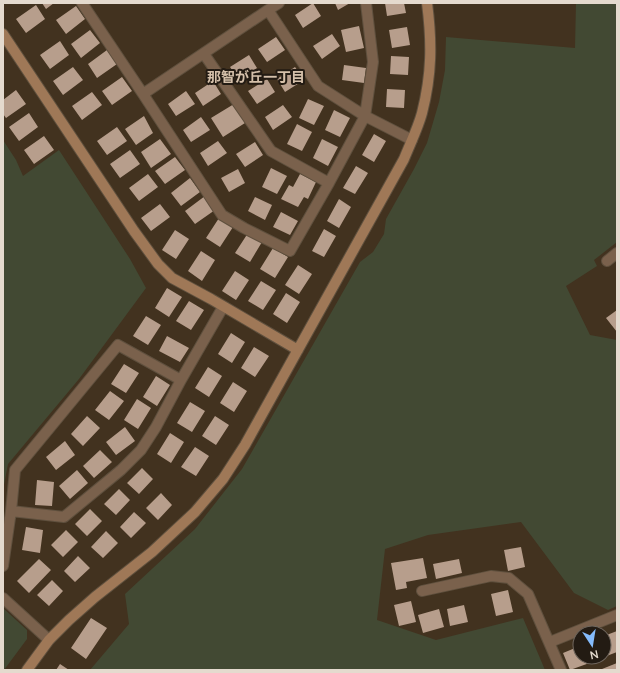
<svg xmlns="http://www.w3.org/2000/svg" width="620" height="673" viewBox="0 0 620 673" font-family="Lato,'Noto Sans JP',sans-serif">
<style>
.green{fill:#424933}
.building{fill:#b79e8c}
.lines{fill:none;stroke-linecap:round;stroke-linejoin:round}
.street-casing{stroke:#5f503e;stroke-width:12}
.secondary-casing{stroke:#5f503e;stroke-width:12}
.street{stroke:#7a614c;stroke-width:10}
.secondary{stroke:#9f7857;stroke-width:10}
.labels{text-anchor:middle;stroke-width:4;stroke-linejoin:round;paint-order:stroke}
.neighbourhood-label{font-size:14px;font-weight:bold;fill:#d5c0aa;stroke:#231b13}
</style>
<rect width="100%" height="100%" fill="#42321f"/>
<path class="green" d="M576 3H617V242L594 260 597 266 566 286 590 335 617 340V606L608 610 574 593 521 522 428 535 385 549 377 620 436 640 523 618 545 670H90L129 624 125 594 195 529 242 469 360 262 373 252 384 234 386 219 414 169 427 143 439 102 445 70 446 37 575 48Z
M3 140 16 160 23 176 59 150 130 259 146 288 79 379 8 464 3 490Z
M3 608 27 630V639L4 670Z"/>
<path class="building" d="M42 3H54L46 9Z
M313 3 321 16 303 28 295 15Z
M335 3H350L338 10Z
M385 3H404L406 13 387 16Z
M36 5 45 19 26 33 16 19Z
M76 6 85 19 66 34 56 20Z
M359 26 364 48 346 52 341 30Z
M407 27 410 45 392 48 389 30Z
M90 30 100 43 81 58 71 44Z
M332 34 340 46 322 59 313 46Z
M276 37 285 50 267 62 258 49Z
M60 41 69 55 50 69 40 55Z
M107 50 117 64 97 78 88 64Z
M249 55 257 68 239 80 230 67Z
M391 56 409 57 408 75 390 74Z
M344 65 366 68 364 83 342 80Z
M73 67 83 80 63 95 53 81Z
M295 67 304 80 285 92 277 79Z
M122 77 132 91 112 105 102 91Z
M267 79 275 92 257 104 248 91Z
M213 81 221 94 203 106 195 93Z
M387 89 405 90 404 108 386 107Z
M16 90 26 104 6 118 3 114V100Z
M186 91 195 104 176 116 168 104Z
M92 92 102 105 82 120 72 106Z
M308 99 324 106 314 125 299 118Z
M234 104 245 123 223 137 211 118Z
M283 105 292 117 273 130 265 117Z
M334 110 350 118 340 137 325 130Z
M29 113 38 127 19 141 9 127Z
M144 116 153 133 136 145 125 129Z
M201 117 210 130 191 142 183 130Z
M297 124 312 132 302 151 287 144Z
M117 127 127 141 107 155 97 141Z
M374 134 386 141 374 162 362 155Z
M44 136 54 150 34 164 24 150Z
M160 139 171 154 151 168 141 152Z
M322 139 338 147 328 166 313 158Z
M218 141 227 153 208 166 200 153Z
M255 142 263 155 245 167 236 154Z
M130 150 140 164 120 178 110 164Z
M175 157 185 170 165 184 155 171Z
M356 166 368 173 355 194 343 188Z
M271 168 287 176 277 194 262 187Z
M238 169 245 183 229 192 221 178Z
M148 174 158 187 139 201 129 188Z
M300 174 316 182 308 199 304 197 298 207 281 199 289 185 293 187Z
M190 178 200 192 181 206 171 193Z
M205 196 215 210 195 224 185 211Z
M255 197 272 205 265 220 248 211Z
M339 199 351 207 339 228 327 221Z
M160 204 170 217 151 231 141 218Z
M281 212 298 221 290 235 273 227Z
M219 218 233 227 220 247 206 238Z
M324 229 336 236 324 257 312 251Z
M175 230 189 239 176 259 162 250Z
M248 233 262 242 250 262 235 253Z
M273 248 288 257 275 278 260 269Z
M201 251 215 260 202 281 188 271Z
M298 265 312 274 299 294 285 285Z
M235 271 249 280 236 300 222 291Z
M261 281 276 290 263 310 248 301Z
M167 288 182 297 169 317 155 308Z
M286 293 300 302 287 323 273 314Z
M189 301 204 310 191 330 176 321Z
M617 310V332L606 318Z
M146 316 161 325 148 345 133 336Z
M231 333 245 342 232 363 218 354Z
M167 336 189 348 180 362 159 351Z
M254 347 269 356 255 377 241 368Z
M124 364 139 373 126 393 111 384Z
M208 367 222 376 209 397 195 388Z
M156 376 170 385 157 406 143 397Z
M233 382 247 391 234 412 220 403Z
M110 391 124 401 109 420 95 410Z
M137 399 151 408 138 429 124 420Z
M190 402 205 411 192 432 177 423Z
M87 416 100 428 83 446 71 434Z
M215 416 229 425 216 445 202 436Z
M125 427 135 441 116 455 106 442Z
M170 433 184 442 171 463 157 454Z
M65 441 75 455 56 470 46 457Z
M195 447 209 456 196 476 181 467Z
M100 450 112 462 94 478 83 466Z
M142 468 153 479 139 494 127 483Z
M77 470 88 483 70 499 59 486Z
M37 480 54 482 52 506 35 505Z
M119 489 130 500 116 515 104 504Z
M161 493 172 505 158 520 146 508Z
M90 509 102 521 87 536 75 524Z
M134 512 146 523 131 538 120 527Z
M26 527 43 530 40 553 22 550Z
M66 530 78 542 63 557 51 545Z
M106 531 118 543 103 558 91 547Z
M521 547 525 567 508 571 504 550Z
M78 556 90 568 75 582 64 571Z
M423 558 427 578 406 582 407 588 396 590 391 563Z
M39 559 51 570 29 593 17 581Z
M459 559 462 573 436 579 433 564Z
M52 580 63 591 49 606 37 595Z
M508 590 513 612 496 616 491 594Z
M411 601 416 622 399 626 394 605Z
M464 605 468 622 450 626 447 609Z
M439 609 444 627 423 633 418 615Z
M91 618 107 628 86 659 71 648Z
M617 631V652L604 657V636Z
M580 646V657H593L595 661 570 670 563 653Z
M617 663V670H603L602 669Z
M60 664 69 670H56Z"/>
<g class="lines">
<g class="street-casing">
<path id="street" d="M82 3 143 94 222 215 244 228 290 251 329 183 365 116 373 62 366 3
M268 10 279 3
M204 54 271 151 329 183
M143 94 268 10 318 86 365 116 412 140
M607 261 617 253
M11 511 64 517 121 470 141 450 156 427 181 380 223 307
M3 566 11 511 15 470 118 345 181 380
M422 591 491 576 509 578 528 594 561 670
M3 598 49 640
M550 642 617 615"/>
</g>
<g class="secondary-casing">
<path id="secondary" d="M3 34 134 231 158 264 172 278 211 299 298 350
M27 670 49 640 69 620 95 597 152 552 195 512 223 479 245 445 404 159C410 144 418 128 422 113 432 74 432 42 427 3"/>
</g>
<use href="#street" class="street"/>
<use href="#secondary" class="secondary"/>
</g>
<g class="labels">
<g class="neighbourhood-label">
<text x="256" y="82">那智が丘一丁目</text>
</g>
</g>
<rect width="620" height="673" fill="none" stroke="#e4dace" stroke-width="8"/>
<g transform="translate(592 645) rotate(168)"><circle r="19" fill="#231b13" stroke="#70675e"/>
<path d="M0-3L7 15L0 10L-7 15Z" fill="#85bbfb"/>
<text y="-6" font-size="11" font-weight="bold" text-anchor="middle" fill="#e4dace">N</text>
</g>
</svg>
